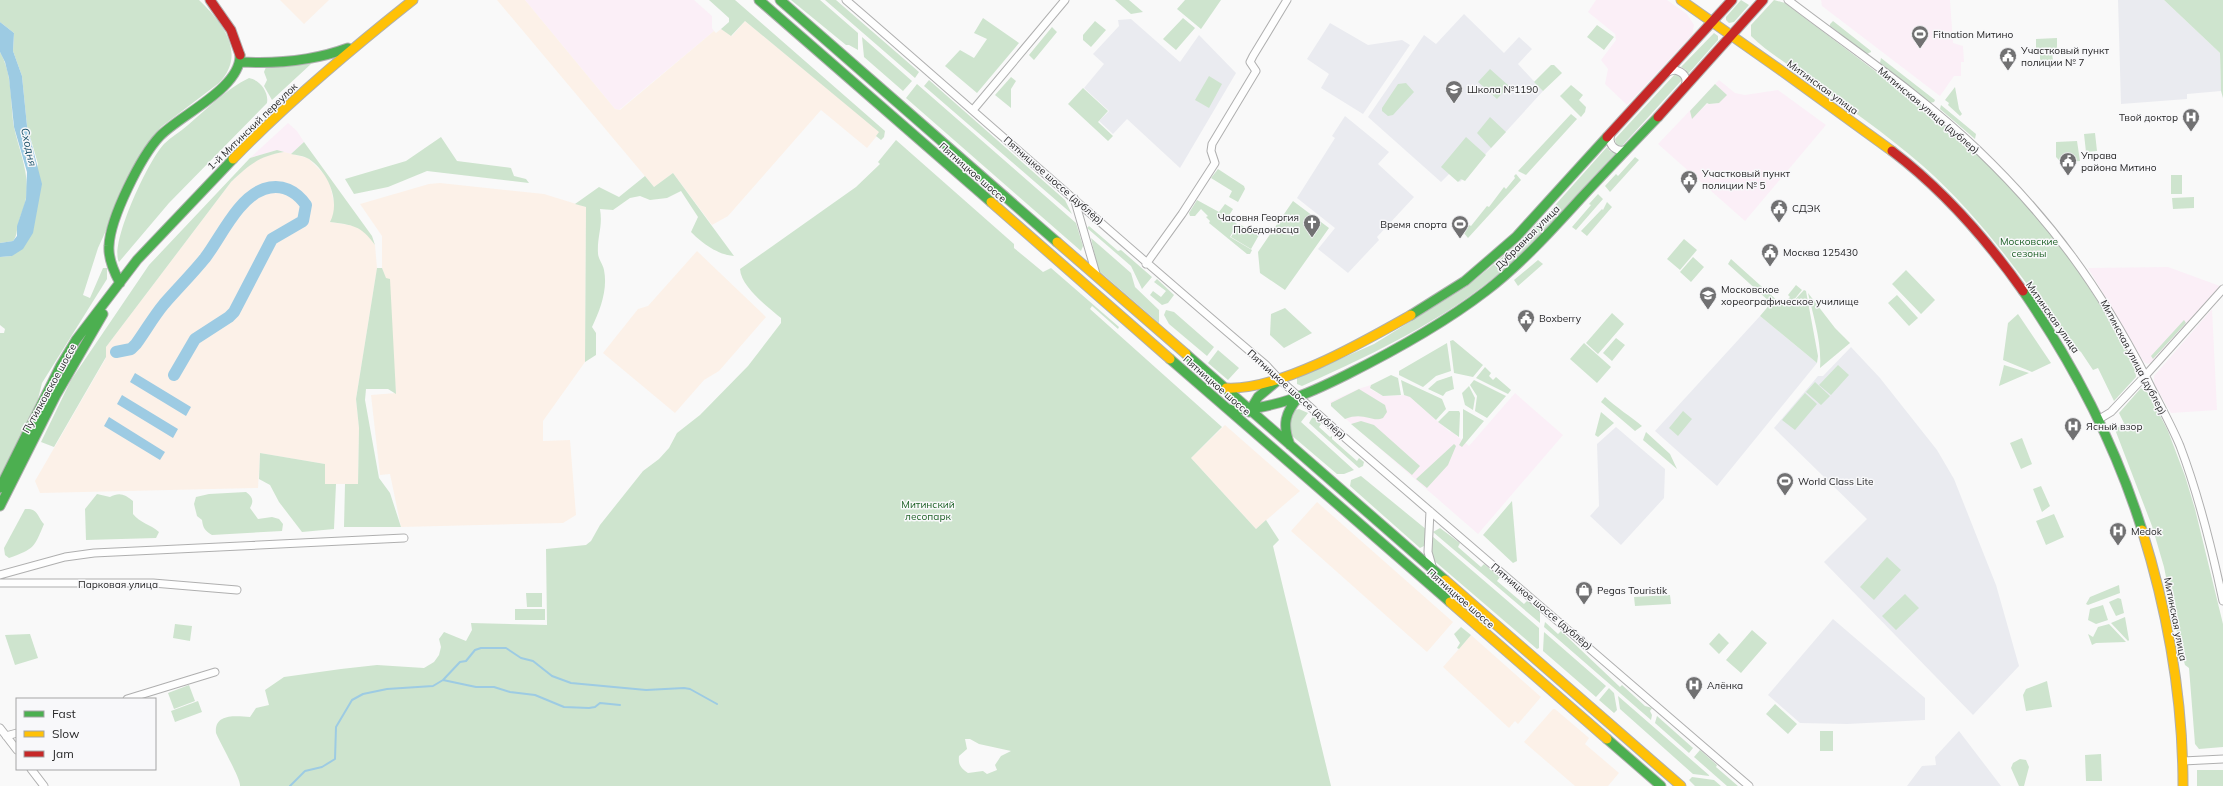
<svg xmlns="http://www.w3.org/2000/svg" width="2223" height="786" viewBox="0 0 2223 786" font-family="Mulish,sans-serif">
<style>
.commercial{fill:#fbeff7;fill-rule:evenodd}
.industrial{fill:#fcf1e8}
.built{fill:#eaebf0}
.green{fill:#cee4ce;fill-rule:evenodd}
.water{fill:#9dcbe3}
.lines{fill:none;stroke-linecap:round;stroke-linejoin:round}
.stream{stroke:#9dcbe3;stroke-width:2}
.river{stroke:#9dcbe3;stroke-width:12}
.street-casing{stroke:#afafaf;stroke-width:9}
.fast-casing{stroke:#afafaf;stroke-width:11}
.slow-casing{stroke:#afafaf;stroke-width:11}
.jam-casing{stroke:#afafaf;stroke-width:11}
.street{stroke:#fefefe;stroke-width:7}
.fast{stroke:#4caf50;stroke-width:9}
.slow{stroke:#ffc107;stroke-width:9}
.jam{stroke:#c62828;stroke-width:9}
.labels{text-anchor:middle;stroke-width:3;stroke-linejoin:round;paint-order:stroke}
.poi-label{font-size:10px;fill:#282829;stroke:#f8f8fa;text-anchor:start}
.street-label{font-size:10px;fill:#282829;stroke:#f8f8fa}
.park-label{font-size:10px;fill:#206329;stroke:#f8f8fa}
.water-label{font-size:11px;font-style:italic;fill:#20546c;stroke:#f8f8fa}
</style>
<rect width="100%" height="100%" fill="#f9f9f9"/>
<path class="commercial" d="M525 0H694L712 16V28L714 31 619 110 615 109Z
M1596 0H1667L1687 14 1694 25 1692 35 1627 105 1605 84 1608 69 1601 60 1616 40 1615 34 1588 12Z
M1821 0H1950L1953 43 1963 46 1964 62H1961V76H1954L1940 96 1822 6Z
M1719 80 1735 93 1745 95 1778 90 1826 125 1745 221 1658 144ZM1715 84 1726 95 1719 103 1709 104 1708 103 1695 115Z
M288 123 297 131 304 142 291 154 277 150 250 158Z
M2168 267 2220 286 2151 363 2147 364 2144 362 2088 268Z
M2212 309 2217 410 2171 413 2154 384V376Z
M1371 385 1370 389 1383 396 1407 395 1410 397 1450 432 1451 431 1469 446 1515 393 1563 435 1478 534 1331 406 1330 402 1358 389Z"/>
<path class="industrial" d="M280 0H329L304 24Z
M497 0H525L615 109 620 110 714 31 716 33 721 29 732 36 745 21 880 132 867 148 821 110 728 216 712 225 673 173 654 187Z
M284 152 308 158 325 175 330 184 334 203 335 213 330 222 356 226 367 234 375 245 377 268 356 399 359 428 358 484H325V464L260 453 258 488 40 493 35 481 106 358V347L231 182 251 163 268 155Z
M440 183 544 194 586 207 585 362 543 421V441L570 440 576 515 563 523 401 527 390 474 380 475 371 395 396 393 386 279 382 268V236L360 204 429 184Z
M697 251 766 317 719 371 704 380 675 413 603 353 638 309 648 306Z
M1225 425 1300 491 1256 529 1191 458Z
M1317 502 1453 622 1427 652 1291 531Z
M1471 635 1541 697 1518 724 1515 721 1509 728 1443 667Z
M1553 709H1555L1589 738 1585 744 1619 773 1608 786H1575L1524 742Z"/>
<path class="built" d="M2118 0H2164L2220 53 2221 91 2187 94V99L2121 104Z
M1464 14 1504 53 1519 37 1532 49 1518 64 1543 91 1460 182 1450 173 1441 182 1368 117 1424 35 1436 44Z
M1131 19 1180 62 1199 35 1236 73 1180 168 1127 119 1113 134 1099 121 1109 111 1084 88 1104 64 1093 54 1119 26 1118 20Z
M1330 23 1368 45 1402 40 1410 45 1363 114 1321 88 1329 74 1307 59Z
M1345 116 1389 152 1378 164 1414 197 1377 237 1379 240 1348 273 1318 249 1335 228 1297 198 1335 138 1332 136Z
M1760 316 1817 363 1717 486 1655 431Z
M1851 347 1880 378 1937 450 1954 479 1996 585 2019 666 1973 715 1824 562 1867 519 1774 428 1818 376H1823Z
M1616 427 1665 469 1664 498 1621 545 1590 516 1599 506 1597 444Z
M1833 619 1925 698V720L1847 724 1800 723 1768 695Z
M1959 731 2001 786H1907L1922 766 1936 765 1935 757Z"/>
<path class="green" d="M0 0H199C223 23 247 54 219 83L161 127 142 152 98 248 83 295 90 298 103 268H107V279L42 383 38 399 0 480V333H4L5 329 0 325V257L12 256 38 164 27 126 22 76 13 51 14 33 0 22Z
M709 0H735L885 131 884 137 881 140 876 136 879 132 745 21 731 36 721 29 729 22V18Z
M791 0H820L858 33V50L849 45H846Z
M825 0H836L919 72 915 78Z
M1115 0H1129L1143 12 1131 14Z
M1185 0H1221L1201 29 1177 9Z
M1741 0 1749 5 1734 22 1729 23 1726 20V17Z
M1774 0 1785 3C1848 51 1913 97 1973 150 2041 210 2094 288 2135 367L2136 377 2114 401 2098 368 2093 370 2081 352 2070 344C2026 282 1981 217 1923 166 1885 133 1843 104 1802 75 1785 62 1766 51 1751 36V25Z
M2164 0H2223V98L2221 91 2220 53Z
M983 18 1019 43 977 93 945 66 960 50 974 58 987 39 974 33Z
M1183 18 1195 28 1176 50 1163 39Z
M1095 21 1106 30 1091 47 1083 40V35Z
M1833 21 1871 51V52L1867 54 1830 26V24Z
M1597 25 1614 37 1604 50 1587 37Z
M1052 27 1057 32 1034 60 1029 55Z
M1714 33 1718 36V40L1688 74 1686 70 1681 67Z
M862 37 912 81 903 91 864 57Z
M2057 38V51H2052L2053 62H2040V53H2036V39Z
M0 52C13 75 10 101 14 127 19 151 30 173 26 198 25 206 21 214 19 221 16 229 18 235 13 241L0 243Z
M1881 58 1935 100 1934 102 1930 103 1880 63Z
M311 64 272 100 264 86 267 80 264 72 266 67Z
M1551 65H1554L1562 73 1543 91 1534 82Z
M1490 69 1509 86 1497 99 1478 82Z
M1675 74 1680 75 1682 80 1622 146 1616 145 1615 139Z
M1209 76 1222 84 1209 108 1195 100Z
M1011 77 1016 81 1011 89V108L995 95Z
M249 78C260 80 269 92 267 103L169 203 119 262C109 244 149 159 164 144 171 137 180 132 188 125 207 109 226 89 249 78Z
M929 80 1065 200 1072 214 924 86Z
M1406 83 1414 92 1393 115 1388 116 1382 111V108L1398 84Z
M917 84 1076 223 1083 246 1081 251 906 98Z
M1715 84 1727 95 1719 103 1709 104 1707 103 1692 119 1690 111Z
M1571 85 1583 95 1579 100 1586 107 1585 112 1581 117 1560 96Z
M1955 87 1959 109 1962 114 1960 116 1948 105 1949 103 1945 100Z
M1083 88 1108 111 1098 122 1113 136 1108 141 1068 104Z
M1941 105 1976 134 1975 139 1940 109Z
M1571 114 1577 119 1526 175 1518 171Z
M1490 117 1506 132 1491 148 1477 133Z
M2095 133 2097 151 2086 152 2084 134Z
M441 137 457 161 511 168 514 176 526 179 529 183 427 171 388 187 354 194 345 179 406 161Z
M1466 137 1486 155 1465 181 1461 179 1458 182 1441 167Z
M896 140 1014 244V248L1043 272 1051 268 1119 327 1118 329 1092 306 1090 309 1222 427 1191 458 1256 529 1266 520 1279 540 1273 546 1331 786H240C241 779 220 743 216 733 214 713 236 716 250 717L256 708 269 705 265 690 284 677 341 669 377 665 424 668 434 662 439 655 441 647 439 639 444 632 466 641 472 630 471 623 547 625 546 549 586 545 591 541 600 525 643 471 659 459 669 448 677 433 700 415 748 366 781 323V318C768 307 741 287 740 269L856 187 880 164 878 162ZM965 739H970L979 744 1011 751 1001 756 995 765 997 770 987 774 983 771 968 773C961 768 958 765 959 756L967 749Z
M2077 141 2080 161 2061 162 2056 157V142Z
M304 142 372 236 375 245C361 225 352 225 330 222 341 201 328 172 309 159 304 156 296 155 291 154Z
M1607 147 1610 151 1616 153C1584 186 1554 221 1522 253 1460 313 1380 351 1302 386L1297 384V378L1374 344 1466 287 1499 260 1549 212Z
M277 150 284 152C259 156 249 165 231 182L106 347V357L54 447 41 442 71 380 149 265 250 158Z
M1635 157 1639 160 1610 192 1605 186 1616 174 1618 176Z
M1218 169 1244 186 1245 189 1238 202 1229 197 1232 191 1211 178Z
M673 173 734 256C718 255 702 243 691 232L698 217 681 191 667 198 650 200 640 196 630 198 613 210 600 209C603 227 597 236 598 253 598 259 603 264 604 270 608 290 600 310 592 327L596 333V355L585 362 586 207 575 204 599 187 619 197 645 176 654 187Z
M1516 174 1521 180 1468 238 1463 232 1469 225 1471 226 1487 206 1489 207 1504 187 1506 189 1515 178 1514 176Z
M2171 175H2182V194H2171Z
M1598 194 1603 199 1576 230 1572 227 1591 205 1589 204Z
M2194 197V208L2173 209 2172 198Z
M1197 200 1219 212 1225 204 1233 209 1228 217 1237 224 1230 237 1252 250 1250 254H1247L1209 223 1210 221 1206 217 1208 216 1201 209 1195 216H1190L1189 213Z
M1293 201 1329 228 1285 290 1260 273 1258 252Z
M1607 202 1612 207 1587 236 1581 231 1602 209 1603 210Z
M1239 224 1259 235 1251 249 1231 237Z
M1089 226 1118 251 1121 250 1152 277 1142 289 1131 266 1087 228Z
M1091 238 1131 273 1135 287 1159 310V323L1098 270Z
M1684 239 1697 250 1680 270 1667 259Z
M1693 257 1704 267 1691 282 1680 272Z
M1731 259 1780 303 1784 299 1786 301 1790 297 1788 295 1796 285 1802 290 1788 307 1804 290 1806 291 1818 356 1817 363 1760 316 1771 303 1728 264Z
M1538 260 1543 264 1518 286 1514 280Z
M377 268H382L386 278 390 279 396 394 388 389H366L365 400 379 478 390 493 401 527H344L345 484H358L359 428 356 399Z
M1906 270 1935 300 1921 314 1892 284Z
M1157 279 1174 295 1168 303 1162 305 1150 295 1153 291 1161 297 1166 291 1154 282Z
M1808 293 1835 328 1850 343 1820 368C1822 342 1813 315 1808 293Z
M1897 295 1918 318 1909 326 1888 303Z
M1285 308 1312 333 1284 348 1270 335 1271 314Z
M1166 310 1174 312 1214 347 1207 356 1169 324 1164 315Z
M1612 313 1624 324 1598 354 1586 343Z
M2018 314 2051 363 2032 372 2003 360 2008 323Z
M2184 320 2186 323 2153 359 2151 356Z
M1616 338 1625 345 1612 361 1603 353Z
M1453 340 1483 365 1473 377 1454 373 1450 341Z
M1447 343 1451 371 1436 376 1423 387 1399 375V371Z
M1584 343 1611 367 1597 383 1570 359Z
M1218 350 1239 368 1228 380 1208 363Z
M1838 365 1849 375 1831 395 1819 385Z
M2004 365 2029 373 1999 386Z
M1485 367 1491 373 1489 376 1493 380 1496 377 1511 390 1508 394 1476 378Z
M1391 375 1398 378 1401 395 1383 396 1370 388 1371 385Z
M1452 376 1454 389 1446 392 1443 396 1428 389 1437 381Z
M1401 380 1442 399 1446 409 1436 420 1410 397 1404 395Z
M1474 380 1506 396 1487 418 1475 411 1477 396 1470 385Z
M1815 382 1830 396 1821 405 1806 392Z
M1469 386 1475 398 1473 410 1465 405 1462 393Z
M2141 388 2149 394 2168 431 2185 476 2195 509 2223 624V747L2199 749 2195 744 2189 668 2185 665 2179 643 2164 567 2152 526 2116 432V429L2124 423 2119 413Z
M1359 389 1385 405 1387 412 1383 418C1372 423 1364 411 1345 419L1331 406V403Z
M1805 393 1817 404 1795 430 1782 420Z
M1605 397C1617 408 1630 416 1642 426L1635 431 1601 402Z
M1299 409 1308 413 1301 422 1354 470 1344 474H1337L1290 434 1286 426 1295 410Z
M1463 409 1484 421 1462 447 1459 445 1463 438Z
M1449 411H1459L1460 413 1459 437 1438 422Z
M1683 411 1692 419 1678 436 1669 428Z
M1601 412 1614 423 1598 437 1595 435Z
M1313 416 1321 424 1319 427 1330 437 1332 436V439L1357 461 1359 458 1364 462 1363 466 1359 468 1309 423Z
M1361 421 1374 425 1420 466 1412 475 1351 424Z
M1646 432 1670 454 1677 469 1643 440Z
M2022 438 2032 464 2021 469 2010 443Z
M1454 444 1456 446 1448 465 1427 488 1416 479Z
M260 453 325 464V484H336L334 529 302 532 279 502 270 485 259 479Z
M1361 476 1427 530 1424 546 1420 548 1350 486 1351 480Z
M2041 486 2050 506 2042 512 2033 489Z
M246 492C253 497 254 501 250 508L258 519 272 517 279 519 283 524 282 531 212 535C205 531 203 528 202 520L197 516 194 504 196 497 209 494Z
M97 494 110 497C119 492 125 494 133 501V514C140 523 150 524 159 532L156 538 86 540 85 509Z
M1512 501 1517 561 1513 563 1483 535Z
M25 509C38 508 37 516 44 524 34 548 34 549 9 558L5 555 4 548Z
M2054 514 2064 537 2046 545 2036 521Z
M1440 528 1460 543 1458 547 1481 567 1484 564 1500 577 1497 581 1524 604 1528 600 1540 611V623L1433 532Z
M1432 536 1539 628V648L1537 649 1431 558Z
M1887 557 1901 570 1874 600 1860 587Z
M2119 585 2120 593 2088 605 2086 604 2090 597Z
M526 593H542V607H527Z
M1905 594 1919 608 1896 630 1882 616Z
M1670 595 1671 604 1635 606 1634 597Z
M2118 598 2121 599 2124 613 2116 616 2109 602Z
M2103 605 2108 620 2096 624 2088 620 2090 609Z
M515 609H545V620H515Z
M2125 617 2129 640 2128 641 2111 623Z
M1545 622 1558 634 1561 631 1620 687 1622 685 1645 706 1652 708 1650 711 1652 715 1651 720 1544 627Z
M175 624 192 626 190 641 173 638Z
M2109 624 2126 642 2096 643 2092 645 2088 634 2093 637 2098 627Z
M1461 627 1471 635 1459 649 1457 648 1460 643 1454 634Z
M1752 630 1767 643 1741 673 1726 660Z
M1544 632 1606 686 1596 697 1543 651Z
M1719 633 1729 643 1719 654 1709 644Z
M30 634 38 658 15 665 5 635Z
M2047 681 2052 707 2026 711 2023 695 2026 689Z
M189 685 195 701 174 709 168 693Z
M1609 688 1614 693 1617 710 1614 713 1599 700Z
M1618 696 1710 776 1693 774 1620 709Z
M198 701 202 712 175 722 171 711Z
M1775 704 1797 724 1788 734 1766 714Z
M1657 716 1693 748 1689 753 1655 723Z
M1820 731H1833V751H1820Z
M1700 750 1717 765 1716 767 1738 786H1727L1694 757Z
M2101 754 2102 781H2086L2085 755Z
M2020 759 2026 760 2029 767 2024 786H2019L2011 768 2013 763Z
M2197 770H2223V786H2197Z
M1692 777 1714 780 1721 786H1695L1689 780Z"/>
<path class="water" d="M0 22 14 33 13 51 22 76 27 126 42 184 33 233 23 249 12 256 0 257V243L13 241 17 236V226L26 199 27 172 14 127 9 78 5 62 0 52Z
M135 373 191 407 186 416 130 382Z
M122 395 178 429 173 438 117 404Z
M109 417 165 452 160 460 104 426Z"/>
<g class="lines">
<path class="stream" d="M443 680 460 662 466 661 475 650 481 648H506L521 658 533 661 552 676 571 683 646 690 684 688 690 689 717 704
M290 786 305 771 322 767 335 759 336 727 352 700 363 694 387 689 433 686 443 680 476 687H494L510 692 535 695 564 707 589 708 595 707 600 703 620 705"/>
<path class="river" d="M116 352 131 349 136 344C146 330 154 316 164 304 178 288 192 274 205 258 221 237 238 198 264 189 282 183 296 191 306 205L303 221 272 239 234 312 229 317 195 339 174 375"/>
<g class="street-casing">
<path id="street" d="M846 0C986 121 1124 245 1266 365L1279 379 1337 431 1749 786
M1788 0C1852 49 1920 94 1978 150 2051 220 2100 288 2146 377 2157 400 2170 422 2180 446 2199 496 2212 549 2223 601
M1667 72 1675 70C1684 72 1688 78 1685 86
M973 110 1065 0
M1611 134C1607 146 1617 153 1627 149
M1074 198 1096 274
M1146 264 1182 214 1215 163 1211 151 1212 144 1256 71 1250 62 1253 56 1287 0
M2101 418 2111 412 2145 376 2223 289
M1430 511 1428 552 1432 566
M0 575 65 557 94 553 404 538
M0 583H153L237 590
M127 699 215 672
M0 728 17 750
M6 736 17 733
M2183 761 2223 759
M31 769 44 786"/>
</g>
<g class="fast-casing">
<path id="fast" d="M759 0 991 202
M780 0 1057 242
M240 62C277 64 313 61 348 48
M120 283C114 272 108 259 109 246 110 218 141 156 160 136 180 115 241 88 240 55
M2023 291C2074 365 2115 443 2142 530
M1411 315 1465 281 1516 237 1607 137
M1186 354 1445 580
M1170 359 1450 602
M1228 409C1269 412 1310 393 1346 375 1394 351 1443 324 1486 291 1521 264 1551 231 1581 198 1606 171 1632 144 1658 117
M1249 412 1258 397 1276 382
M1290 445C1282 425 1285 412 1299 397
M0 488 61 365 76 340 137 260 233 159
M0 506 56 395 103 314
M1607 739 1661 786"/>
</g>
<g class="slow-casing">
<path id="slow" d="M1681 0 1779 69 1892 151
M233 159C289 101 350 50 413 0
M991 202 1170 359
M1057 242 1186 354
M1226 388C1279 391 1365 341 1411 315
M2142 530C2168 613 2183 699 2183 786
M1445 580 1681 786
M1450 602 1607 739"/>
</g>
<g class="jam-casing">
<path id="jam" d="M210 0 231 30 240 55
M1658 117 1763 0
M1607 137 1732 0
M1892 151C1942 189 1987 240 2023 291"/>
</g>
<use href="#street" class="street"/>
<use href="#fast" class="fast"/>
<use href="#slow" class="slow"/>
<use href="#jam" class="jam"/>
</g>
<defs>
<g id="stadium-pin" transform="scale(0.9)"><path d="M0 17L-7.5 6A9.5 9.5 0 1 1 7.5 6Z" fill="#717172" stroke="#f8f8fa"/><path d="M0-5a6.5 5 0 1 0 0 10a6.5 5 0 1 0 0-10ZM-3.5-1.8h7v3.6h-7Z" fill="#fff"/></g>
<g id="civic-pin" transform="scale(0.9)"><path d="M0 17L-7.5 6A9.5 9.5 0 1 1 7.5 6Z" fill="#717172" stroke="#f8f8fa"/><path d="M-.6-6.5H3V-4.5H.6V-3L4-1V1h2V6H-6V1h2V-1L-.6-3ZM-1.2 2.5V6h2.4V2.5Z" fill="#fff"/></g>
<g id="school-pin" transform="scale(0.9)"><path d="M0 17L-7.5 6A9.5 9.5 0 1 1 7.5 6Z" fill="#717172" stroke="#f8f8fa"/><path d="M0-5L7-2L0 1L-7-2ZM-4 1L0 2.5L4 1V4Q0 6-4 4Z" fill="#fff"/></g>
<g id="hospital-pin" transform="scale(0.9)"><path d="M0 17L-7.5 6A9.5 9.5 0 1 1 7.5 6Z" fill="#717172" stroke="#f8f8fa"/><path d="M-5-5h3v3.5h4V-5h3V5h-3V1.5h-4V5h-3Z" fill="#fff"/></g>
<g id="church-pin" transform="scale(0.9)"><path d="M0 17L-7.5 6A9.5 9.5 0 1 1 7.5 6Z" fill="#717172" stroke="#f8f8fa"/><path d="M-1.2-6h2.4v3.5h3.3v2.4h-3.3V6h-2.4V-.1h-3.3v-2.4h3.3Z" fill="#fff"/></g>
<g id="university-pin" transform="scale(0.9)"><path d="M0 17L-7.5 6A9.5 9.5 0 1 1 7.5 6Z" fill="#717172" stroke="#f8f8fa"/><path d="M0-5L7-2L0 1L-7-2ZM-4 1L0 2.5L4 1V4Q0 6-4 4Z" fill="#fff"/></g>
<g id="shop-pin" transform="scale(0.9)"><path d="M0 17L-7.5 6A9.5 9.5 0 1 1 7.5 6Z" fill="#717172" stroke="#f8f8fa"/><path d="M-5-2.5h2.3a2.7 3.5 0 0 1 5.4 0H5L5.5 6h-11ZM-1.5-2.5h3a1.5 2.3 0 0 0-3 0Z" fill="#fff"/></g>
</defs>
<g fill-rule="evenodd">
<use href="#stadium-pin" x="1920" y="34"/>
<use href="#civic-pin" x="2008" y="56"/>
<use href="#school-pin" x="1454" y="89"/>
<use href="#hospital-pin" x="2191" y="117"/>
<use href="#civic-pin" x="2068" y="161"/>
<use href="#civic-pin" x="1689" y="179"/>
<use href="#civic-pin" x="1779" y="208"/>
<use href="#church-pin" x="1312" y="223"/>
<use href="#stadium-pin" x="1460" y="224"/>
<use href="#civic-pin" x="1770" y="252"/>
<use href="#university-pin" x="1708" y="295"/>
<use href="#civic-pin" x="1526" y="318"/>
<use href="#hospital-pin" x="2073" y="426"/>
<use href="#stadium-pin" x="1785" y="481"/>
<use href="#hospital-pin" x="2118" y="531"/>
<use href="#shop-pin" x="1584" y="590"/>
<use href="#hospital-pin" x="1694" y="685"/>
</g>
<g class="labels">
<g class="poi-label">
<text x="1933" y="38">Fitnation Митино</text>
<text x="2021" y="54">Участковый пункт<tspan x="2021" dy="12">полиции № 7</tspan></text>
<text x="1467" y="93">Школа №1190</text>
<text x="2178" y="121" text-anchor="end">Твой доктор</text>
<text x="2081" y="159">Управа<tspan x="2081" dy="12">района Митино</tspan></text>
<text x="1702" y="177">Участковый пункт<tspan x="1702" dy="12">полиции № 5</tspan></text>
<text x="1792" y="212">СДЭК</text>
<text x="1299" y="221" text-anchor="end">Часовня Георгия<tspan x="1299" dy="12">Победоносца</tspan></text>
<text x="1447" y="228" text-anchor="end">Время спорта</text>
<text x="1783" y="256">Москва 125430</text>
<text x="1721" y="293">Московское<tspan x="1721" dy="12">хореографическое училище</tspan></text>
<text x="1539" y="322">Boxberry</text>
<text x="2086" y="430">Ясный взор</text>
<text x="1798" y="485">World Class Lite</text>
<text x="2131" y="535">Medok</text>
<text x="1597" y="594">Pegas Touristik</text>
<text x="1707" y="689">Алёнка</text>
</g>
<g class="street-label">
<text transform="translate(1823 87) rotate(36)" y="4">Митинская улица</text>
<text transform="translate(1929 110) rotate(40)" y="4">Митинская улица (дублер)</text>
<text transform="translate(252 126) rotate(-44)" y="4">1-й Митинский переулок</text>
<text transform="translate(973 172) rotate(41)" y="4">Пятницкое шоссе</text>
<text transform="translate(1054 180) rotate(41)" y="4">Пятницкое шоссе (дублёр)</text>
<text transform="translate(1527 237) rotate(-45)" y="4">Дубравная улица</text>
<text transform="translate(2053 317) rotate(55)" y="4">Митинская улица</text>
<text transform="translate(2134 357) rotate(62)" y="4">Митинская улица (дублер)</text>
<text transform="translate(1217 385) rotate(41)" y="4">Пятницкое шоссе</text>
<text transform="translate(49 388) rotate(-61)" y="4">Путилковское шоссе</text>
<text transform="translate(1297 394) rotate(42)" y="4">Пятницкое шоссе (дублёр)</text>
<text x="118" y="588">Парковая улица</text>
<text transform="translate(1461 598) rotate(41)" y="4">Пятницкое шоссе</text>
<text transform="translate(1542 606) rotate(40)" y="4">Пятницкое шоссе (дублёр)</text>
<text transform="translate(2176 619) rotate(79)" y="4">Митинская улица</text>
</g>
<g class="park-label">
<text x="2029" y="245">Московские<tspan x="2029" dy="12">сезоны</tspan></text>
<text x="928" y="508">Митинский<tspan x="928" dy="12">лесопарк</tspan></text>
</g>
<g class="water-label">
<text transform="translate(29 147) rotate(78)" y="4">Сходня</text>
</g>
</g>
<rect x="16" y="698" width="140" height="72" fill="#f8f8fa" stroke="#a5a5a6"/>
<rect x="24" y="711" width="20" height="6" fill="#4caf50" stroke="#a5a5a6"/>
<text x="52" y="718" font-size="12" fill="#282829">Fast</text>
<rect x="24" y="731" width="20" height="6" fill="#ffc107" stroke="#a5a5a6"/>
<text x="52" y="738" font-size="12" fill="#282829">Slow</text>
<rect x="24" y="751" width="20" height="6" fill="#c62828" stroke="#a5a5a6"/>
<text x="52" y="758" font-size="12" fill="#282829">Jam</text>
</svg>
